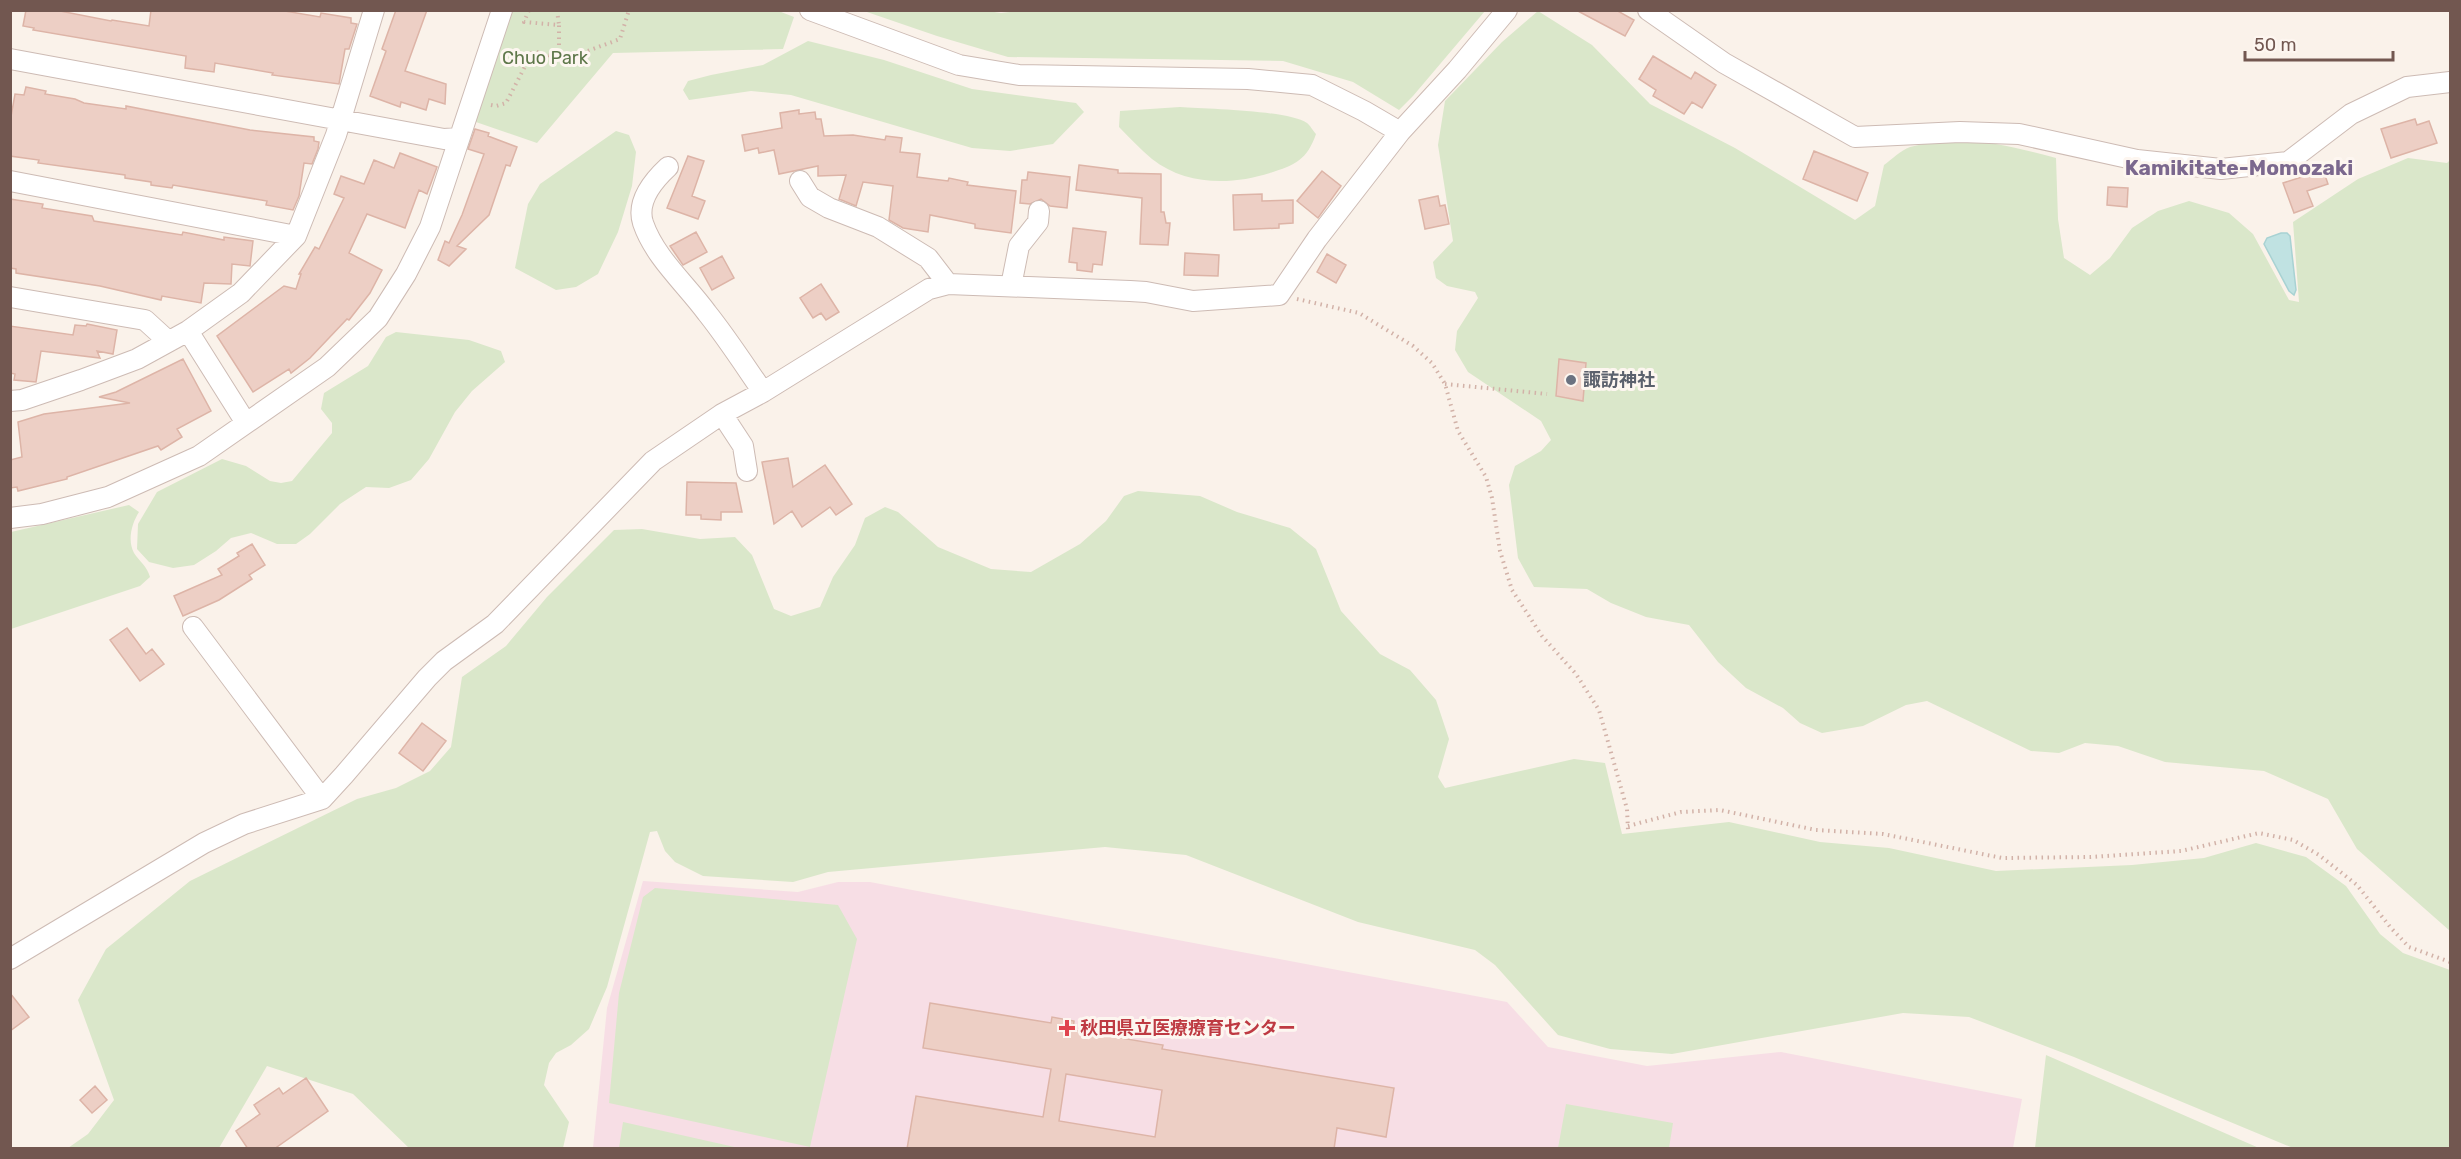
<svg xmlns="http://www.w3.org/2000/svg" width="2461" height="1159" viewBox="0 0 2461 1159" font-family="Rubik,'Noto Sans JP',sans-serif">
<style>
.medical{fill:#f7dee5}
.green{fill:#dae7ca}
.water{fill:#c0e2e2;stroke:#a8d2d3;stroke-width:1.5}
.building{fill:#edcfc5;stroke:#ddb4a7;stroke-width:1.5;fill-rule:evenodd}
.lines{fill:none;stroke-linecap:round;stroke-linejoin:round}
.minor-casing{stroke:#cdbbb4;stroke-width:22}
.path{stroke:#d2b2a8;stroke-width:4;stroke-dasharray:1.5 4.5;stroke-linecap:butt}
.minor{stroke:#fff;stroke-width:20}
.worship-dot{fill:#6b7280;stroke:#fdf6f0;stroke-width:2}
.health-dot{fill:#e0444e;stroke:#fdf6f0;stroke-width:2}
.labels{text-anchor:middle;stroke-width:6;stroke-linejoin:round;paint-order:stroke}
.park-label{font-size:18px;fill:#5e774a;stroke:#fdf6f0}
.worship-label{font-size:18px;font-weight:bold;fill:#5b616d;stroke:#fdf6f0;text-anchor:start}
.health-label{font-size:18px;font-weight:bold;fill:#be3a42;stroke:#fdf6f0;text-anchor:start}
.quarter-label{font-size:21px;font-weight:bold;fill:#7b688e;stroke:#fdf6f0}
</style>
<rect width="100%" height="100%" fill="#faf2ea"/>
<path class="medical" d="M643 881 798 892 838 882H870L1507 1002 1548 1047 1647 1066 1781 1052 2022 1099 2013 1148H593L607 1008Z"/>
<path class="green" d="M776 10 794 17 783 49 613 53 537 143 473 121 510 11Z
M981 10 1001 13 1026 10 1485 11 1413 96 1399 110 1353 82 1283 61 1008 57 937 36 864 11Z
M1538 11 1592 45 1650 104 1735 148 1855 220 1875 206 1884 165C1891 160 1901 150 1910 147 1961 133 2007 145 2056 158L2058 219 2064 258 2090 275 2110 258 2132 228 2158 211 2189 201 2229 213 2253 234 2289 300 2299 302 2293 222 2358 179 2408 158 2447 163 2450 160V931L2357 849 2328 799 2264 771 2165 762 2118 746 2085 743 2059 753 2031 751 1927 701 1906 705 1863 726 1822 733 1800 723 1783 708 1746 688 1718 662 1689 625 1646 617 1611 603 1587 589 1534 587 1518 558 1509 485 1515 466 1541 451 1551 440 1541 421 1468 372 1455 350 1457 331 1478 298 1475 292 1447 286 1436 278 1433 262 1453 241 1438 145 1445 101 1502 42Z
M808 41 884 60 972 89 1076 103 1084 112 1053 144 1010 151 972 148 791 95 751 91 689 100 683 90 688 81 711 75 763 65Z
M1180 107C1207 109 1287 110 1307 123 1310 125 1313 131 1316 134 1307 160 1295 165 1270 173 1232 185 1186 186 1152 159 1141 150 1130 138 1119 127L1120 111Z
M616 131 629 135 636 152 632 186 618 232 598 274 576 287 556 290 515 268 528 204 540 184Z
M396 332 469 340 501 351 505 362 472 391 455 412 429 459 411 480 389 488 366 487 340 504 310 534 296 544H277L251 533 231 538 216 551 194 565 173 568 149 562 137 549 138 524 157 492 222 459 246 466 270 481 281 483 292 481 332 433V423L321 409 324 393 368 366 386 337Z
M1138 491 1200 496 1237 512 1290 528 1316 549 1341 611 1380 654 1410 670 1436 700 1449 739 1438 777 1445 788 1574 759 1605 763 1622 834 1729 822 1820 842 1889 848 1996 871 2132 865 2204 858 2256 843 2306 857 2346 886 2380 934 2403 953 2450 970V1148H2293L2074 1057 1969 1017 1903 1013 1672 1054 1610 1049 1558 1035 1495 965 1475 950 1358 922 1186 855 1105 847 828 872 793 882 703 876 675 862 665 851 657 831 650 832 607 987 589 1029 571 1045 556 1053 549 1063 544 1085 569 1122 563 1148H409L353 1094 267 1066 219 1148H68L88 1134 114 1100 78 1000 106 949 190 881 357 799 396 788 430 771 451 747 462 677 506 646 547 597 614 530 642 529 700 539 735 537 752 555 774 609 791 616 820 607 833 577 855 545 865 518 885 507 898 512 938 547 991 569 1031 572 1080 544 1106 521 1124 496Z
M129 505 139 512C132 523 127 540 134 553 140 562 147 566 150 577L140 586 11 629V532Z
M655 888 838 905 857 939 810 1147 609 1103 619 993 643 897Z
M2046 1055 2259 1148H2035Z
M1566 1104 1673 1123 1669 1148H1558Z
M623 1122 739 1148H619Z"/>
<path class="water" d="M2281 233H2287L2290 236 2296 290 2294 295 2289 291 2264 244 2267 238Z"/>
<path class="building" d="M26 10H55L111 21 112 20 149 26 151 10H279L320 17 321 13 351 18V23L357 24 349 49H345L339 84 272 75 273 73 215 63 214 72 185 68 186 56 33 30 34 28 23 26Z
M396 10H427L405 71 446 84 445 104 429 99 426 110 401 102 400 107 370 96 386 51 382 49Z
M1576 10H1616L1634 20 1625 36Z
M1653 56 1691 79 1695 72 1716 85 1702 108 1692 102 1684 114 1653 96 1656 90 1639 79Z
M26 87 46 91 45 94 75 99 84 103 126 109V106L250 130 314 137V141L319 142 318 149 312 164 304 163 299 196 293 210 266 205 267 201 173 185 172 188 151 185V182L125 178V175L38 163 39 160 10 156V122L15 94 24 95Z
M799 110V114L815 112 816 119H821L824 136 853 135 885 140 886 136 902 138 900 152 920 154 917 177 948 181 949 178 968 182 967 185 1016 191 1011 233 975 228V224L930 215 928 232 903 228 889 220 893 186 863 182 856 206 839 199 846 175 818 176V166L779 174 774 150 759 153 758 148 745 151 742 135 782 128 780 113Z
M2415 119 2417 125 2429 121 2437 143 2391 158 2381 129Z
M475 129 489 133 488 136 517 147 510 166 506 165 489 215 457 246 466 249 449 266 438 260 445 241 449 243 462 215 484 154 468 149Z
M1814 151 1868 173 1857 201 1803 179Z
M400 153 437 167 427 194 419 190 405 228 367 214 349 253 382 270 370 293 349 320 347 319 310 358 291 373 289 369 253 392 217 336 284 286 296 289 301 274H299L315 247 319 249 344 198 334 194 341 176 364 184 374 160 394 168Z
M688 156 704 161 692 196 705 201 698 219 667 208Z
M2321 164 2328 184 2307 191 2313 206 2294 213 2283 183 2305 176 2302 170Z
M1079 165 1118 170V173L1161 174V212H1164L1166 223H1170L1168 245 1140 244 1142 198 1076 190Z
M1322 171 1341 186 1318 218 1297 201Z
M1028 172 1070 177 1067 208 1050 206 1041 199 1030 204 1020 203 1022 180H1027Z
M2108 187 2128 188 2127 207 2107 205Z
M1262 194V201L1293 200V223L1279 224V228L1234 230 1233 195Z
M1438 196 1440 206 1445 205 1449 224 1425 229 1419 200Z
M10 199 43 204 42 208 92 216 94 221 182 235 183 232 224 240V237L253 241 250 266 232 264 231 284 204 283 201 303 162 296 161 300 100 286 16 273V269L10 268Z
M1073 228 1106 232 1102 265 1093 264 1092 272 1077 270V263L1069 262Z
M696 232 707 252 683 265 670 246Z
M1185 253 1219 255 1218 276 1184 275Z
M1327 254 1346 265 1336 283 1317 272Z
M722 256 734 278 712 290 700 268Z
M821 284 839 312 826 320 821 313 813 318 800 298Z
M87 324 117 330 113 354 97 351 100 358 41 351 36 382 14 380 15 374 10 373V326L73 335 75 325 86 326Z
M183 359 211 411 177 429 182 437 161 450 158 446 67 477V479L18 491 17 487 10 488V460L22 457 18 422 44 414 130 403 99 397 116 392Z
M1559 359 1586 363 1583 401 1556 396Z
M788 458 793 487 825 465 852 504 836 515 830 507 802 527 792 511 774 524 762 462Z
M687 482 736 483 742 512H721V520L701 519V515H686Z
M252 544 265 565 249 575 252 579 219 600 183 616 174 596 222 575 218 569 239 556 237 553Z
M127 628 146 654 152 649 164 664 140 681 110 640Z
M422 723 446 741 423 771 399 753Z
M10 993 29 1017 10 1031Z
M930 1003 1051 1023 1052 1017 1074 1021 1073 1030 1163 1045 1162 1049 1394 1088 1386 1137 1337 1128 1334 1149H907L916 1096 1043 1117 1051 1069 923 1048ZM1066 1074 1162 1090 1155 1137 1059 1121Z
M306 1078 328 1111 274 1149H248L236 1131 260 1114 254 1105 279 1088 283 1094Z
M95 1086 107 1100 92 1113 80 1100Z"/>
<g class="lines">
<g class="minor-casing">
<path id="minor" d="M810 10 959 65 1019 75 1248 79 1312 85 1364 111 1400 132
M1648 10 1724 63 1855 137 1960 132 2019 134 2137 160 2221 169 2288 162 2351 114 2407 87 2450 82
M10 59 444 139 459 138
M668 167C654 180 636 201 643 223 655 258 686 284 707 313 727 338 745 366 763 392
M10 181 296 236
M800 181 810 197 829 208 878 227 928 258 948 284
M1011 286 1019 246 1038 222 1039 211
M10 297 145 320 168 341
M188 331 246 423
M10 401 22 400 81 380 137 359 188 331 241 293 296 236 336 135 374 10
M722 414 743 446 747 471
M10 518 42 514 108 497 199 456 327 367 378 318 406 274 430 227 502 10
M193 627 322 799
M10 959 204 843 244 824 322 799 344 775 427 678 444 661 495 624 653 461 722 414 763 392 929 289 948 284 1130 291 1146 292 1193 301 1279 295 1317 239 1400 132 1457 70 1507 10"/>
</g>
<path class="path" d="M557 10 559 25
M559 58 574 56 620 39 629 10
M491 105 496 106 506 103 533 51 559 58V25L524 22 529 10
M1297 299 1359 313 1413 346 1432 363 1445 384 1458 431 1486 477 1492 498 1500 551 1512 590 1542 636 1576 674 1599 710 1627 809 1628 830
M1445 384 1547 394
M1628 826 1681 812 1720 810 1816 830 1883 834 2002 858 2091 857 2181 851 2259 833 2293 840 2319 855 2357 885 2391 928 2409 947 2450 962"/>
<use href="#minor" class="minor"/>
</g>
<circle class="worship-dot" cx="1571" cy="380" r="6"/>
<path class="health-dot" d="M1064 1019h6v6h6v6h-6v6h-6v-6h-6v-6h6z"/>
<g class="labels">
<g class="park-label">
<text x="545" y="64">Chuo Park</text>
</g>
<g class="worship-label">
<text x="1583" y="386">諏訪神社</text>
</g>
<g class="health-label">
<text x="1080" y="1034">秋田県立医療療育センター</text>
</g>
<g class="quarter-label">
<text x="2239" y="175">Kamikitate-Momozaki</text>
</g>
</g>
<rect width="2461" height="1159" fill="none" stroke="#725750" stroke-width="24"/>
<path d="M2245 51v9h148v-9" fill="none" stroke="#725750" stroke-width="3"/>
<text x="2254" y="51" font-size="18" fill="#725750" stroke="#fdf6f0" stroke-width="4.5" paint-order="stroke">50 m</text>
</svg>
